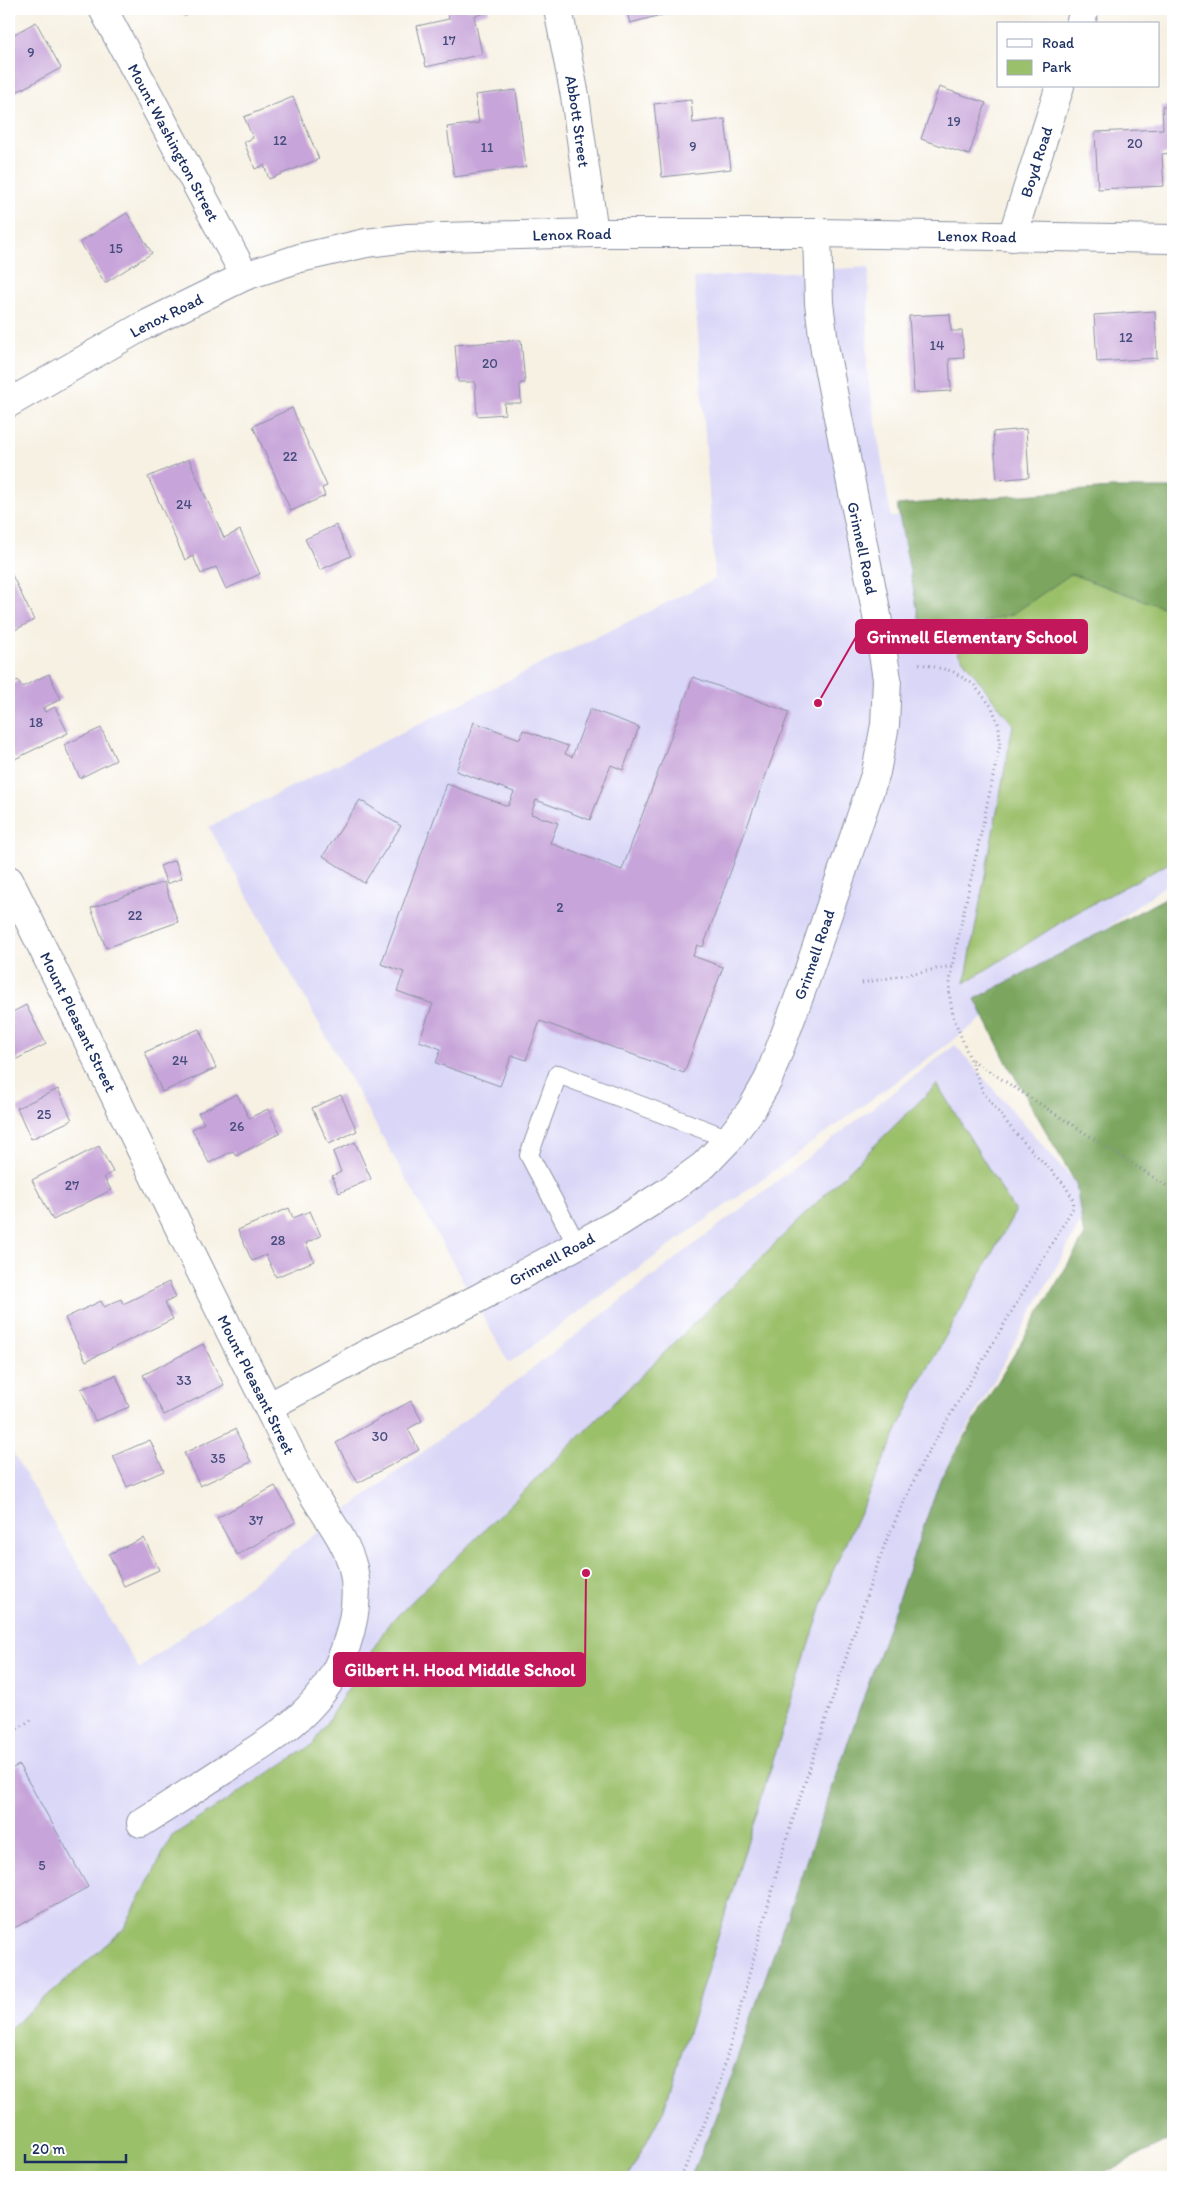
<svg xmlns="http://www.w3.org/2000/svg" width="1182" height="2186" viewBox="0 0 1182 2186" font-family="Itim,sans-serif">
<style>
.built{fill:#d9d6f7}
.green{fill:#9bc06b;stroke:#5b7864}
.forest{fill:#7ca65f;stroke:#4c6a5e}
.building{fill:#c7a4d9}
.lines{fill:none;stroke-linecap:round;stroke-linejoin:round}
.lane-casing{stroke:#8990a0;stroke-width:20}
.street-casing{stroke:#8990a0;stroke-width:30}
.path{stroke:#8990a0;stroke-width:3;stroke-dasharray:1 4;stroke-linecap:butt}
.lane{stroke:#fff;stroke-width:18}
.street{stroke:#fff;stroke-width:28}
.labels{text-anchor:middle;stroke-width:4;stroke-linejoin:round;paint-order:stroke}
.number-label{font-size:14px;fill:#464c7d}
.street-label{font-size:16px;fill:#1b2f5e;stroke:#fff}
.leader{fill:none;stroke:#c2185b;stroke-width:2}
.callout-dot{fill:#c2185b;stroke:#fff;stroke-width:2}
.callout{fill:#c2185b;stroke:#c2185b;stroke-width:2}
.callout-label{font-size:18px;text-anchor:middle;font-weight:bold;fill:#fff}
</style>
<rect width="100%" height="100%" fill="#fff"/>
<filter id="ink" filterUnits="userSpaceOnUse"><feTurbulence type="fractalNoise" baseFrequency=".02" numOctaves="2"/><feDisplacementMap in="SourceGraphic" scale="10" xChannelSelector="R" yChannelSelector="G"/><feConvolveMatrix kernelMatrix="1 2 1 2 8 2 1 2 1" color-interpolation-filters="sRGB"/></filter>
<filter id="wash" filterUnits="userSpaceOnUse"><feTurbulence type="fractalNoise" baseFrequency=".0096" numOctaves="4" result="noise"/><feDisplacementMap in="SourceGraphic" scale="20" xChannelSelector="R" yChannelSelector="G"/><feGaussianBlur stdDeviation="1.12" result="paint"/><feColorMatrix in="noise" values="0 0 0 0 0 0 0 0 0 0 0 0 0 0 0 0 0 1.4 0 .05"/><feComposite in="paint" operator="in"/></filter>
<g filter="url(#wash)">
<rect width="100%" height="100%" fill="#f7f1e3"/>
<path class="built" d="M869 267 867 371 891 517 1173 503V880L509 1363 209 827 715 579 694 278Z
M955 1045 1092 1202 941 1477 715 2121 690 2177H9V1446L139 1669Z"/>
<path class="green" d="M1042 554 1173 589V861L1074 914 965 983 1013 725 958 653Z
M937 1084 1015 1212 918 1386 832 1573 664 2109 628 2177H9V2029L123 1930 172 1836 313 1744 388 1625Z"/>
<path class="forest" d="M1111 488H1173V611L1071 574 1013 614 923 638 897 505Z
M1173 894V2138L1097 2177H690L715 2121 941 1477 1084 1237 1076 1184 1007 1063 975 999Z"/>
<g id="blocks">
<path class="building" d="M180 9H198L185 16Z
M447 9H488L489 12 474 16 482 54 426 67 417 26 449 19Z
M626 9H685L630 23Z
M36 22 61 68 9 96V37Z
M939 87 986 103 969 155 921 139Z
M516 90 526 167 454 177 447 127 479 123 475 95Z
M293 97 319 159 269 179 264 165 255 169 244 142 253 138 244 117Z
M691 100 693 123 725 119 731 169 662 177 654 104Z
M1162 106H1173V153L1162 154 1164 186 1098 189 1095 132 1163 129Z
M127 213 152 253 105 283 80 242Z
M1155 311 1157 358 1097 362 1094 315Z
M950 314 951 331H962L964 358 949 359 951 391 914 393 909 316Z
M521 340 525 383H520L521 403H504L505 414 477 416 475 382H458L455 345Z
M292 408 327 486 322 488 325 496 291 511 253 426Z
M1026 429 1029 477 997 480 993 432Z
M189 459 224 538 240 530 260 574 226 589 216 567 201 574 193 556 185 560 148 477Z
M336 525 351 556 320 570 305 539Z
M11 573 34 620 9 633V574Z
M49 674 61 699 43 708 45 712 55 707 68 733 15 759 9 746V685L18 680 22 687Z
M693 677 789 712 703 947 697 945 693 956 723 967 684 1073 540 1021 526 1060 512 1055 500 1086 436 1063 441 1049 419 1041 433 1004 397 991 404 972 381 964 447 784 508 806 514 792 456 771 474 722 520 739 523 730 568 746 565 754 572 757 590 709 639 727 623 770 611 765 590 820 536 800 531 814 558 823 550 843 622 870Z
M101 728 116 760 80 778 64 745Z
M360 800 401 826 364 883 323 856Z
M175 860 182 878 167 884 160 866Z
M164 882 178 922 106 948 91 908Z
M26 1005 46 1044 9 1063V1014Z
M199 1029 216 1068 162 1092 145 1052Z
M58 1089 72 1120 31 1139 17 1108Z
M237 1094 249 1118 268 1109 280 1133 236 1156 233 1151 209 1163 192 1129 204 1123 198 1113Z
M341 1095 357 1131 329 1144 312 1108Z
M355 1142 371 1179 339 1193 332 1176 341 1172 333 1152Z
M99 1146 113 1172 104 1177 111 1190 53 1220 32 1180Z
M289 1208 293 1218 310 1211 321 1236 306 1243 314 1261 276 1277 266 1255 252 1261 238 1230Z
M169 1282 176 1297 165 1303 173 1319 86 1361 65 1318 101 1301 104 1307 121 1299 123 1304Z
M203 1344 224 1385 164 1415 143 1375Z
M116 1375 129 1407 95 1421 81 1389Z
M411 1401 422 1421 408 1429 419 1450 358 1483 336 1443Z
M235 1429 251 1462 200 1486 184 1453Z
M150 1440 164 1471 127 1487 113 1456Z
M275 1486 296 1522 237 1555 217 1518Z
M144 1538 159 1570 124 1586 109 1554Z
M19 1765 88 1887 9 1931V1770Z"/>
</g>
</g>
<g filter="url(#ink)">
<use href="#blocks" fill-opacity="0" stroke="#8990a0" stroke-width="1"/>
<g class="lines">
<g class="lane-casing">
<path id="lane" d="M577 1245 529 1155 558 1074 729 1139"/>
</g>
<g class="street-casing">
<g id="street">
<path id="s1" d="M103 9 245 276"/>
<path id="s2" d="M558 9 575 96 594 233"/>
<path d="M1080 24 1085 9"/>
<path id="s3" d="M1012 237 1060 86"/>
<path id="s4" d="M9 403 143 326 245 276 300 258 366 243 408 238 594 233H817L1173 239"/>
<path id="s5" d="M9 880C92 1047 172 1216 256 1383 274 1418 290 1454 310 1489 324 1514 346 1539 353 1568 359 1593 354 1622 346 1646 326 1708 278 1736 227 1768 198 1787 170 1805 141 1823"/>
<path id="s6" d="M268 1407 370 1352 475 1300 618 1223 667 1192 704 1165 729 1139 751 1110 768 1080 806 978 851 846 876 772 885 725 887 679 876 610 825 351 819 303 817 233"/>
</g>
</g>
<path class="path" d="M862 983 952 966
M972 1060 1173 1190
M9 1734 33 1719
M681 2177 716 2096 785 1843 868 1591 886 1541 923 1461 1073 1208 1072 1197 1064 1184 1015 1133 983 1092 953 1016 949 992 952 966 1000 745 999 726 992 707 973 684 952 671 917 663"/>
<use href="#lane" class="lane"/>
<use href="#street" class="street"/>
</g>
</g>
<g class="labels">
<g class="number-label">
<text x="449" y="45">17</text>
<text x="31" y="57">9</text>
<text x="954" y="126">19</text>
<text x="280" y="145">12</text>
<text x="1135" y="148">20</text>
<text x="693" y="151">9</text>
<text x="487" y="152">11</text>
<text x="116" y="253">15</text>
<text x="1126" y="342">12</text>
<text x="937" y="350">14</text>
<text x="490" y="368">20</text>
<text x="290" y="461">22</text>
<text x="184" y="509">24</text>
<text x="36" y="727">18</text>
<text x="560" y="912">2</text>
<text x="135" y="920">22</text>
<text x="180" y="1065">24</text>
<text x="44" y="1119">25</text>
<text x="237" y="1131">26</text>
<text x="72" y="1190">27</text>
<text x="278" y="1245">28</text>
<text x="184" y="1385">33</text>
<text x="380" y="1441">30</text>
<text x="218" y="1463">35</text>
<text x="256" y="1525">37</text>
<text x="42" y="1870">5</text>
</g>
<g class="street-label">
<text dy="6" stroke="none"><textPath href="#s2" startOffset="114">Abbott Street</textPath></text>
<text dy="6" stroke="none"><textPath href="#s1" startOffset="151">Mount Washington Street</textPath></text>
<text dy="6" stroke="none"><textPath href="#s3" startOffset="79">Boyd Road</textPath></text>
<text dy="6" stroke="none"><textPath href="#s4" startOffset="600">Lenox Road</textPath></text>
<text dy="6" stroke="none"><textPath href="#s4" startOffset="1005">Lenox Road</textPath></text>
<text dy="6" stroke="none"><textPath href="#s4" startOffset="180">Lenox Road</textPath></text>
<text transform="translate(863 548) rotate(78)" y="6">Grinnell Road</text>
<text dy="6" stroke="none"><textPath href="#s6" startOffset="740">Grinnell Road</textPath></text>
<text dy="6" stroke="none"><textPath href="#s5" startOffset="158">Mount Pleasant Street</textPath></text>
<text dy="6" stroke="none"><textPath href="#s6" startOffset="320">Grinnell Road</textPath></text>
<text dy="6" stroke="none"><textPath href="#s5" startOffset="562">Mount Pleasant Street</textPath></text>
</g>
</g>
<path class="leader" d="M818 703L856 637M586 1573L585 1669"/>
<g class="callout-dot">
<circle cx="818" cy="703" r="5"/>
<circle cx="586" cy="1573" r="5"/>
</g>
<g class="callout">
<rect x="856" y="620" width="231" height="33" rx="5"/>
<rect x="334" y="1653" width="251" height="33" rx="5"/>
</g>
<g class="callout-label">
<text x="972" y="643">Grinnell Elementary School</text>
<text x="460" y="1676">Gilbert H. Hood Middle School</text>
</g>
<rect width="1182" height="2186" fill="none" stroke="#fff" stroke-width="30"/>
<rect x="997" y="22" width="162" height="65" fill="#ffffff" stroke="#a4acbf"/>
<rect x="1007" y="39" width="25" height="8" fill="#ffffff" stroke="#a4acbf"/>
<text x="1042" y="48" font-size="15" fill="#1b2f5e">Road</text>
<rect x="1007" y="60" width="25" height="15" fill="#9bc06b" stroke="#a4acbf"/>
<text x="1042" y="72" font-size="15" fill="#1b2f5e">Park</text>
<path d="M25 2154v8h101v-8" fill="none" stroke="#1b2f5e" stroke-width="2.5"/>
<text x="32" y="2154" font-size="15" fill="#1b2f5e" stroke="#ffffff" stroke-width="4" paint-order="stroke">20 m</text>
</svg>
